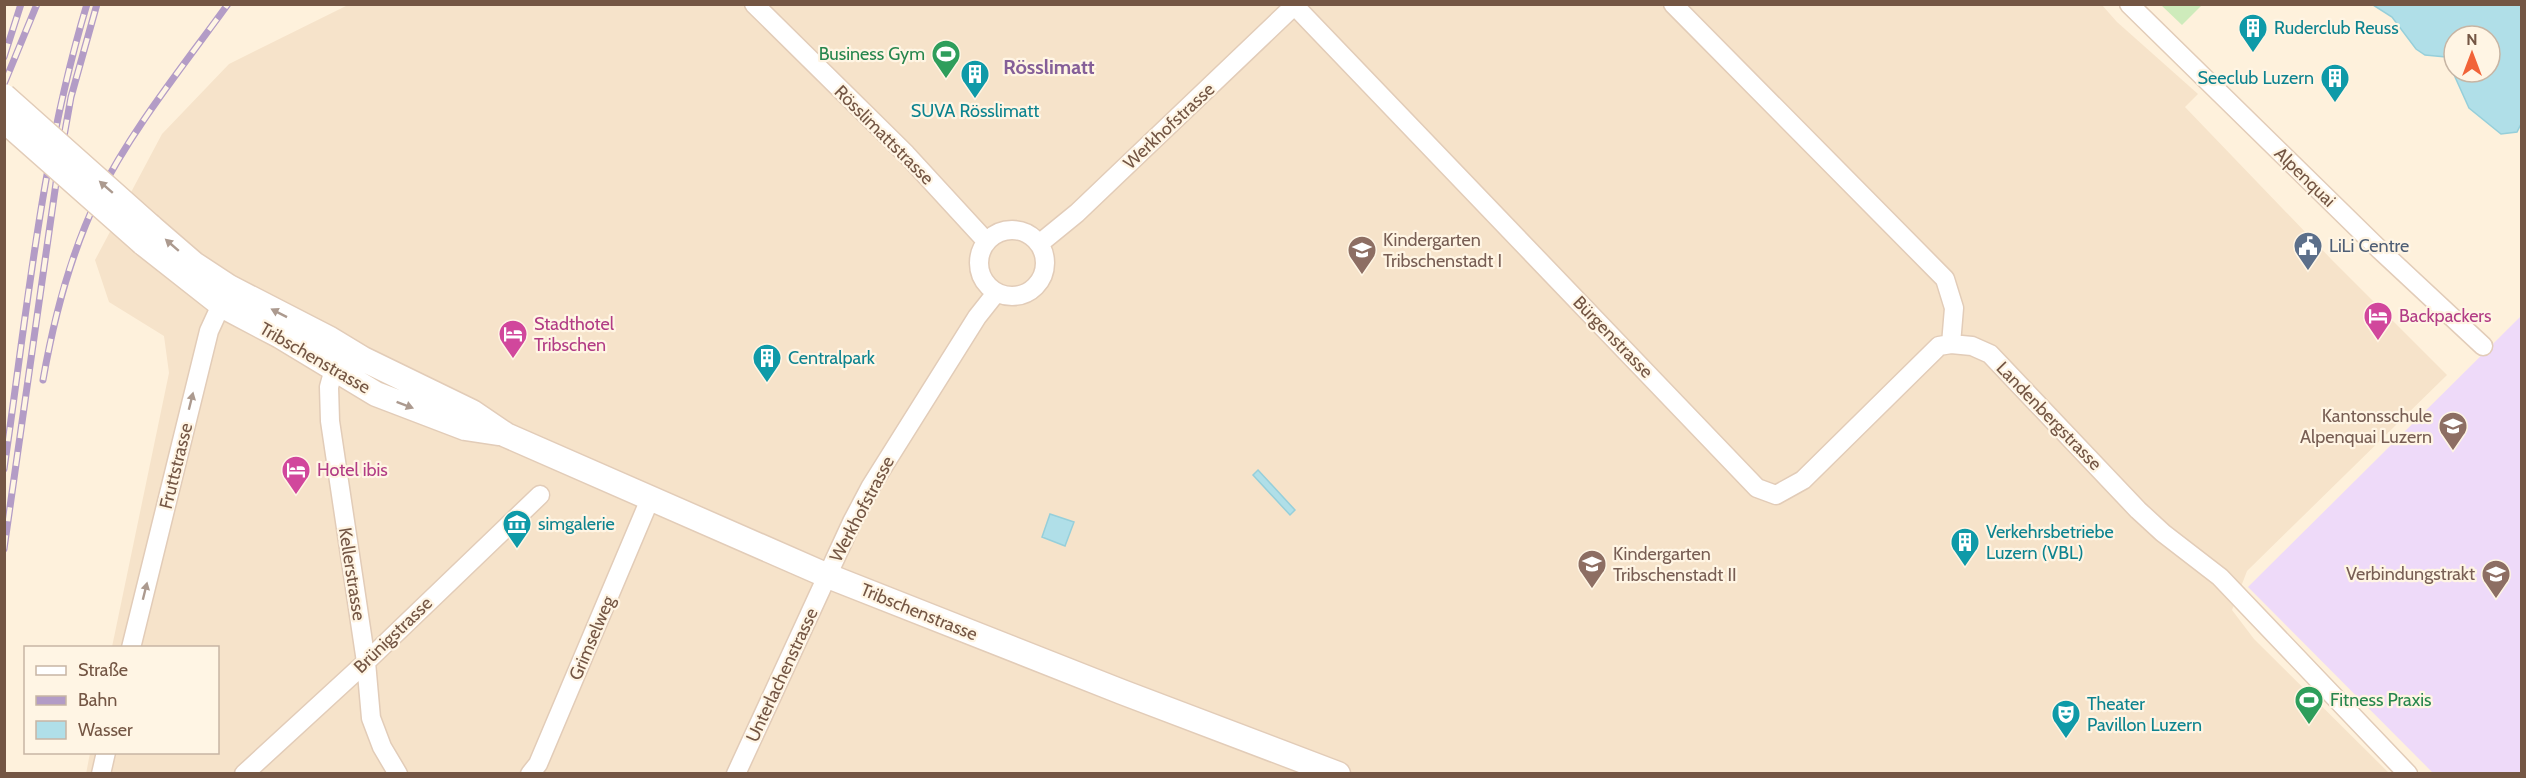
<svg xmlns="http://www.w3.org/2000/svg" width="2526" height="778" viewBox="0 0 2526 778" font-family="Cabin,sans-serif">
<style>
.residential{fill:#f6e3ca}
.education{fill:#eedaf9}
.green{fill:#ceebbb}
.water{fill:#b0dfe8;stroke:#96cfda;stroke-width:1.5;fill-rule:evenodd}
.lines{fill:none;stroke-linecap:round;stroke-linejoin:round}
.minor-casing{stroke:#e2ccb8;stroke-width:21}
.tertiary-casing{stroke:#e2ccb8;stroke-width:27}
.minor{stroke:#fff;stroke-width:18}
.tertiary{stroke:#fff;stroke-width:24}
.rail-casing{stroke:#b39cc6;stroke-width:7}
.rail{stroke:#fff5e4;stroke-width:4.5;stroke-dasharray:14;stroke-linecap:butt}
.tertiary-bridge-casing{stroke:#e2ccb8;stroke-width:27;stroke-linecap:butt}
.tertiary-bridge{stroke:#fff;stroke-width:24}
.oneway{fill:#ac9a8f}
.labels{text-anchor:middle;stroke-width:4.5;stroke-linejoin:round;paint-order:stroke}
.culture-label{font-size:18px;fill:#0d838f;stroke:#fff5e4;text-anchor:start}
.leisure-label{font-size:18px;fill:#27864d;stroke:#fff5e4;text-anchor:end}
.street-label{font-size:18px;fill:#745644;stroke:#fff5e4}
.education-label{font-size:18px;fill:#785e54;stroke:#fff5e4;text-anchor:start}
.service-label{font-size:18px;fill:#4e5e75;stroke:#fff5e4;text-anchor:start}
.hotel-label{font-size:18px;fill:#b23c85;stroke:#fff5e4;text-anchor:start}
.neighbourhood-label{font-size:20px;font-weight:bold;fill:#855f98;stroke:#fff5e4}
</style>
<rect width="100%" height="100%" fill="#fef1dc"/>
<path class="residential" d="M348 5H2102L2117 22 2198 94 2185 107 2333 261 2447 375 2247 571 2232 610 2254 639 2389 773 86 774 90 753 218 752V648L112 647 169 373 164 336 109 302 95 260 162 134 229 64Z"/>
<path class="education" d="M2521 316V773H2433L2248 587Z"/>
<path class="green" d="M2161 5H2202L2182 25Z"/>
<path class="water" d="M2373 5H2521L2522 122 2517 132 2501 134 2469 108 2446 57 2425 55 2416 49 2392 17ZM2454 36H2490V72H2454Z
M1258 470 1295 510 1290 515 1253 475Z
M1050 514 1074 522 1065 546 1042 537Z"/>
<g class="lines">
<g class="minor-casing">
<path id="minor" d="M754 4 906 154 986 241
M1293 4 1757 488 1776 495 1803 480 1939 346 1951 344
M1673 4 1945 279 1954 308 1951 344 1972 346 1990 354 2138 510 2163 533 2220 577 2408 774
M2129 4 2380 250 2483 346
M979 263a33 33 0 1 1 66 0a33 33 0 1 1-66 0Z
M1039 244 1077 213 1296 4
M334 369 329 387 330 421 366 662 371 718 382 747 398 774
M131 648 209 331 226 294
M101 774 106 752
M244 774 366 662 540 495
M530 774 538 764 650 499
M736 774 852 522 871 486 977 317 996 293"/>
</g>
<g class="tertiary-casing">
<path id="tertiary" d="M150 226 194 264 229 287 330 339 363 359 472 412 506 435 828 576 1122 692 1338 774
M143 243 223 306 280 336 376 394 465 428 498 433"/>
</g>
<use href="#minor" class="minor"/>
<use href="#tertiary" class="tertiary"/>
<g class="rail-casing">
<path id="rail" d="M4 57 21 4
M4 84 37 4
M43 380C54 317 70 255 98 197 131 130 184 65 228 4
M4 469C27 313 41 156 87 4
M4 549 57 176 71 97 97 4"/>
</g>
<use href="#rail" class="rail"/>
<g class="tertiary-bridge-casing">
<path id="tertiary-bridge" d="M4 96 150 226
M4 120 143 243"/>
</g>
<use href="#tertiary-bridge" class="tertiary-bridge"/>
</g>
<defs><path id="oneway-solid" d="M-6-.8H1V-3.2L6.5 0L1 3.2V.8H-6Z" transform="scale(1.5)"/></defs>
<g class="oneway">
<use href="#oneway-solid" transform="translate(106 187) rotate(-139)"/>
<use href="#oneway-solid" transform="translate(172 245) rotate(-139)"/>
<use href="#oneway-solid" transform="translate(279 313) rotate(-153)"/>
<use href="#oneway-solid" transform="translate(191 401) rotate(-76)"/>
<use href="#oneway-solid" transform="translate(405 405) rotate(21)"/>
<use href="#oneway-solid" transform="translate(145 591) rotate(-76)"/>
</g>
<defs>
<g id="building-pin" transform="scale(1.5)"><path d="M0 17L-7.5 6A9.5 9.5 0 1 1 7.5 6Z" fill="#0f9aa8" stroke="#fff5e4"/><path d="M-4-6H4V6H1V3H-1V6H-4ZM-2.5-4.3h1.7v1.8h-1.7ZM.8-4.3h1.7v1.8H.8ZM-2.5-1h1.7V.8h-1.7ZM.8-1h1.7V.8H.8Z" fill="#fff"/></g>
<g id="stadium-pin" transform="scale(1.5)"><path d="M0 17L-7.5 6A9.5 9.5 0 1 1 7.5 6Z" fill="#2e9e5b" stroke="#fff5e4"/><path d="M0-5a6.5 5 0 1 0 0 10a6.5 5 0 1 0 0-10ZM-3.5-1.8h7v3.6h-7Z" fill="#fff"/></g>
<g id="civic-pin" transform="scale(1.5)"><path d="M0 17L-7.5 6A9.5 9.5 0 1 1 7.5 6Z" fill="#5c6f8a" stroke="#fff5e4"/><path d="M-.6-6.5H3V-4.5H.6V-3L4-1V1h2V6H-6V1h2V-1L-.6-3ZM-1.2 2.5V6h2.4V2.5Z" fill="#fff"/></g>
<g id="school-pin" transform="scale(1.5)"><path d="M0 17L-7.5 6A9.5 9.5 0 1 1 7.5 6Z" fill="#8d6e63" stroke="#fff5e4"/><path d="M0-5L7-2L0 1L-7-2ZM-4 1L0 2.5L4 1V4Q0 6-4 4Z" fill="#fff"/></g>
<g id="hotel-pin" transform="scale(1.5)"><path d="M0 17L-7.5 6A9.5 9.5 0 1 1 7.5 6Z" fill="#d1479c" stroke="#fff5e4"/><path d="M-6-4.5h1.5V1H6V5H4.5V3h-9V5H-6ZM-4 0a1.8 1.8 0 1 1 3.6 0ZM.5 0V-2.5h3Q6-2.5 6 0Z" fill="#fff"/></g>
<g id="museum-pin" transform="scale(1.5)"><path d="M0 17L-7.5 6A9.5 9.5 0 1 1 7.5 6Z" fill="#0f9aa8" stroke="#fff5e4"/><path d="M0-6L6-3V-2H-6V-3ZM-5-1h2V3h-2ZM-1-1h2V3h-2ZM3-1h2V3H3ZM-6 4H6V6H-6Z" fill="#fff"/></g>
<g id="university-pin" transform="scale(1.5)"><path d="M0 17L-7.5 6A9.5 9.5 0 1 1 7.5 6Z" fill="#8d6e63" stroke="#fff5e4"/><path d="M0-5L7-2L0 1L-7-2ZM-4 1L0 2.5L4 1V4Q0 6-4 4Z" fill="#fff"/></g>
<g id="theatre-pin" transform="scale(1.5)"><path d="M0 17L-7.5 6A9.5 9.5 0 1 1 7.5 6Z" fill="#0f9aa8" stroke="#fff5e4"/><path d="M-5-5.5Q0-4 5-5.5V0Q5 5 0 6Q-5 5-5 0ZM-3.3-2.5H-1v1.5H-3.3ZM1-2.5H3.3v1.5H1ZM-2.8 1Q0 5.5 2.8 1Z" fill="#fff"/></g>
</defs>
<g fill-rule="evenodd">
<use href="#building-pin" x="2253" y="28"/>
<use href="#stadium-pin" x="946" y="54"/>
<use href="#building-pin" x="975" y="74"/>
<use href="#building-pin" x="2335" y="78"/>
<use href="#civic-pin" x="2308" y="246"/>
<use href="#school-pin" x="1362" y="250"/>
<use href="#hotel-pin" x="2378" y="316"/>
<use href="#hotel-pin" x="513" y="334"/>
<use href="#building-pin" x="767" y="358"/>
<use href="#school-pin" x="2453" y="426"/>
<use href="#hotel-pin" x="296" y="470"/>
<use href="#museum-pin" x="517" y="524"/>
<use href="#building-pin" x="1965" y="542"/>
<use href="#school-pin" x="1592" y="564"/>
<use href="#university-pin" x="2496" y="574"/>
<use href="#stadium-pin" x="2309" y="700"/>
<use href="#theatre-pin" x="2066" y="714"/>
</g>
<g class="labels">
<g class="culture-label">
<text x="2274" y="34">Ruderclub Reuss</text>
<text x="2314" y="84" text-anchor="end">Seeclub Luzern</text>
<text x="975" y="117" text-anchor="middle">SUVA Rösslimatt</text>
<text x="788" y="364">Centralpark</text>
<text x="538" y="530">simgalerie</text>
<text x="1986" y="538">Verkehrsbetriebe<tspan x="1986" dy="21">Luzern (VBL)</tspan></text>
<text x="2087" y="710">Theater<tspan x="2087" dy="21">Pavillon Luzern</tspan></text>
</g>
<g class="leisure-label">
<text x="925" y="60">Business Gym</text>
<text x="2330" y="706" text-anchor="start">Fitness Praxis</text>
</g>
<g class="street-label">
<text transform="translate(1169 126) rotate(-43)" y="6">Werkhofstrasse</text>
<text transform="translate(884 135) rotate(45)" y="6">Rösslimattstrasse</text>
<text transform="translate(2305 177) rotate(44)" y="6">Alpenquai</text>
<text transform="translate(1613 337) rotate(46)" y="6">Bürgenstrasse</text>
<text transform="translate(315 358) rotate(30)" y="6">Tribschenstrasse</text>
<text transform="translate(2049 416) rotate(46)" y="6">Landenbergstrasse</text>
<text transform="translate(176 466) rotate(-76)" y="6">Fruttstrasse</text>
<text transform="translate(862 509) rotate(-62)" y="6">Werkhofstrasse</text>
<text transform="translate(352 574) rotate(81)" y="6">Kellerstrasse</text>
<text transform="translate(919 612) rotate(22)" y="6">Tribschenstrasse</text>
<text transform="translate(393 635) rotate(-44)" y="6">Brünigstrasse</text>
<text transform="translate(592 638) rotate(-67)" y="6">Grimselweg</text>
<text transform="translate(782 675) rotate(-65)" y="6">Unterlachenstrasse</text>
</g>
<g class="education-label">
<text x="1383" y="246">Kindergarten<tspan x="1383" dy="21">Tribschenstadt I</tspan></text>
<text x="2432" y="422" text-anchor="end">Kantonsschule<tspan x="2432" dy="21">Alpenquai Luzern</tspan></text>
<text x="1613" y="560">Kindergarten<tspan x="1613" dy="21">Tribschenstadt II</tspan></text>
<text x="2475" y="580" text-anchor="end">Verbindungstrakt</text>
</g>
<g class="service-label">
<text x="2329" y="252">LiLi Centre</text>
</g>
<g class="hotel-label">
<text x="2399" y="322">Backpackers</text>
<text x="534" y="330">Stadthotel<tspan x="534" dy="21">Tribschen</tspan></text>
<text x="317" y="476">Hotel ibis</text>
</g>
<g class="neighbourhood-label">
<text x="1049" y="74">Rösslimatt</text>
</g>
</g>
<rect width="2526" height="778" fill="none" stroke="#745644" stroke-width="12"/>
<rect x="24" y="646" width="195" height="108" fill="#fff5e4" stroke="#c7b5a4" stroke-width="1.5"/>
<rect x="36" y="666" width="30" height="9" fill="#ffffff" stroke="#c7b5a4" stroke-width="1.5"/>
<text x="78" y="676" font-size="18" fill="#745644">Straße</text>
<rect x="36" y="696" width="30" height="9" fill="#b39cc6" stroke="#c7b5a4" stroke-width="1.5"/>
<text x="78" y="706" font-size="18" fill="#745644">Bahn</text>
<rect x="36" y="721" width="30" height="18" fill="#b0dfe8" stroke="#c7b5a4" stroke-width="1.5"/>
<text x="78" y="736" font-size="18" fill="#745644">Wasser</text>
<g transform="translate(2472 54)"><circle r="28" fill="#fff5e4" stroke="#c7b5a4" stroke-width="1.5"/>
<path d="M0-4.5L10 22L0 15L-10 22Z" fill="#f16338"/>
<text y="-9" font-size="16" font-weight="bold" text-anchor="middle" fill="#745644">N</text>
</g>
</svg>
